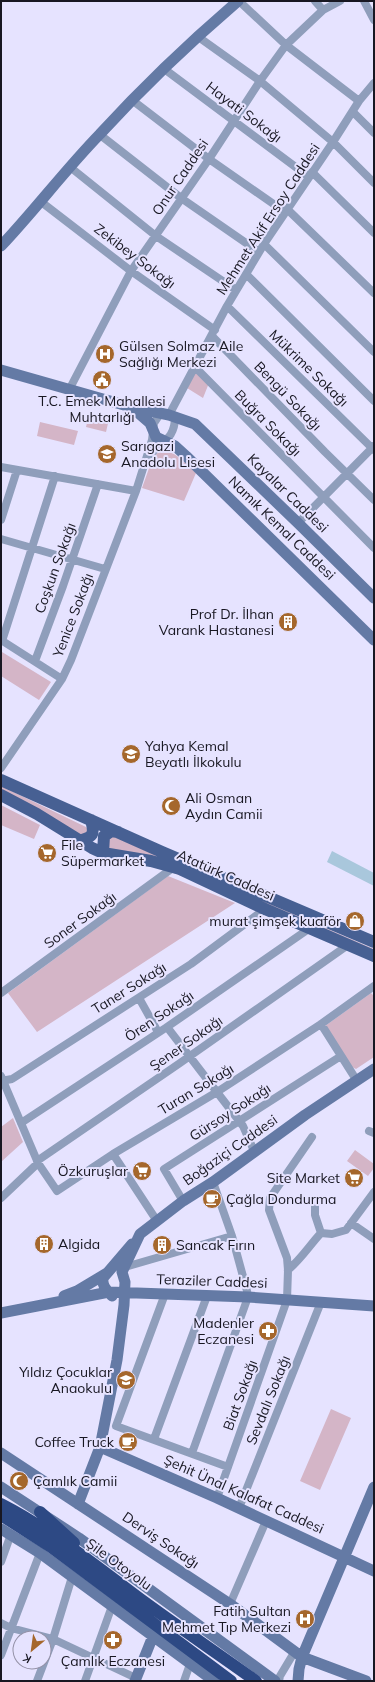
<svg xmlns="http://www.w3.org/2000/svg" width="375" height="1682" viewBox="0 0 375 1682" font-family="Mulish,sans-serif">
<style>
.green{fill:#d4b5c7}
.water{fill:#a9c7dc}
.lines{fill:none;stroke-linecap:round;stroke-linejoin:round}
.street{stroke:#8f9ebb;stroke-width:8}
.secondary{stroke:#647aa5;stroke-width:11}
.primary{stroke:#476093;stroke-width:12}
.highway{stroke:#2d4984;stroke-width:12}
.labels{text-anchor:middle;stroke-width:4;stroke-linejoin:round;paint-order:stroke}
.street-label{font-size:14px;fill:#181722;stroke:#e6e3ff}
.poi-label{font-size:14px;fill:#181722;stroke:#e6e3ff;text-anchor:start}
</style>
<rect width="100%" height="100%" fill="#e6e3ff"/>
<path class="green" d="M195 372 209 383 203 398 187 388Z
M89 414 109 419 106 432 86 427Z
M40 422 78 431 74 445 37 436Z
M160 451C176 450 186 464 196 473L184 501 142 488 153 457Z
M2 652 51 682 39 700 1 676Z
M1 786 86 827 89 831 82 836 1 790Z
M1 805 40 825 34 839 1 825Z
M113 836 374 949V952L289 916 109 849 107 839Z
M168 876 235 903 37 1032 8 993Z
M371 993 374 996V1057L356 1069 350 1066 325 1026Z
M13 1118 23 1142 1 1162V1127Z
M355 1150 374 1164V1168L368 1176 347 1161Z
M331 1409 351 1418 320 1490 300 1481Z"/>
<path class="water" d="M332 851 374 873V886L327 862Z"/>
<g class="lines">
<path class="street" d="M239 1 286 45 359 101
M315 1 323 10
M364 1 374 20
M197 36 260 81 333 142 374 183
M163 68 309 177
M132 100 209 159 285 212
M353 112 374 133
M99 134 181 198 259 252
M70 167 156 236 236 290
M312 172 374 233
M40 201 131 271 215 330
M287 209 374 293
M264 244 374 352
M246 274 374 401
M227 306 374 450
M212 336 325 452 374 500
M195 367 374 548
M69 390 131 271 209 159 260 81 286 45 323 10 340 1
M169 415 227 306 264 244 333 142 359 101 374 83
M149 456C162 441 175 439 175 417
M1 467 136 491
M1 520 17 470
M298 523 374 446
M1 539 105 569
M1 640 62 679
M2 641 55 476
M35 661 63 586 98 484
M1 768 62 679 71 660 136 491 152 440 154 423 160 414
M1 993 174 867
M139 998 158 1032
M321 1024 357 1081
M167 1027 243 1126 254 1151
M1 1076 38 1163 57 1191 113 1154 217 1092 321 1024 374 986
M1 1081 12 1079 191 964 265 909
M21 1123 167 1027 310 928
M369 1131 374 1133
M113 1154 157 1221
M37 1161 180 1063 348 945
M1 1198 38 1163
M183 1201 164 1169 341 1056
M315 1206V1215L321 1233
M351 1223 374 1239
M125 1267 232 1236
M288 1270C302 1258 309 1246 321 1233L332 1234 346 1230 374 1192
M165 1294 116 1426 228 1467
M154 1439 207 1296
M192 1453 248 1297 247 1291 232 1236 213 1182
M217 1498 287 1300 288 1270 287 1258 269 1210 270 1198 312 1137
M239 1508 321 1302
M1 1562 11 1534
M230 1604 266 1521
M1 1623 11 1628 53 1639 136 1678
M1 1655 40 1553
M37 1681 53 1639 72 1577
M85 1681 112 1606
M184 1681 190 1664
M279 1681 280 1676 295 1651"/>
<path class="secondary" d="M1 246C35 210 65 170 100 134 143 87 189 43 238 1
M1 370 131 407 169 415 195 424 298 523 374 598
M135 410 150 423 156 437 175 446 186 456 374 640
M122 1272 140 1234 183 1201 213 1182 305 1115 374 1069
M64 1296 77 1291 107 1273
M112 1296C107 1290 102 1287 103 1278L132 1244
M1 1313 109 1292 248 1297 374 1306
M100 1447 217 1498 374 1571
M1 1453 230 1604 302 1657 366 1681
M1 1487 79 1538 275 1681
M78 1504 100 1447 117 1360 124 1305 125 1282 122 1272
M1 1529 40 1553 214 1681
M135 1681 153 1636
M298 1681 299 1669 302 1657 374 1487"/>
<path class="primary" d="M1 780 162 852 374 942
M1 795 37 814 92 848 103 853 151 861 180 869 265 909 374 956
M79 841C93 837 95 835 91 820
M103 853 104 836 111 831 118 832"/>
<path class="highway" d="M1 1504C50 1529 95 1565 139 1598 177 1626 217 1653 256 1681
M40 1512 74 1543
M1 1515 51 1547 231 1681"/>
</g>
<defs>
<g id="hospital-disc" transform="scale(1)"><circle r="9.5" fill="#a5672c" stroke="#e6e3ff"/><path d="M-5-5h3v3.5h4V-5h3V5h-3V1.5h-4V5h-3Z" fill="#fff"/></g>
<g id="civic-disc" transform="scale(1)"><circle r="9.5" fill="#a5672c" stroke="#e6e3ff"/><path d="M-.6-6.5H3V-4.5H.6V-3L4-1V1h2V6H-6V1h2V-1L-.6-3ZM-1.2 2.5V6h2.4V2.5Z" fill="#fff"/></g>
<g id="school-disc" transform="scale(1)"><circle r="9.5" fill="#a5672c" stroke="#e6e3ff"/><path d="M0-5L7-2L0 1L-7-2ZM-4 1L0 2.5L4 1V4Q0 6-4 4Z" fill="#fff"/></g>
<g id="building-disc" transform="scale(1)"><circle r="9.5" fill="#a5672c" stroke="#e6e3ff"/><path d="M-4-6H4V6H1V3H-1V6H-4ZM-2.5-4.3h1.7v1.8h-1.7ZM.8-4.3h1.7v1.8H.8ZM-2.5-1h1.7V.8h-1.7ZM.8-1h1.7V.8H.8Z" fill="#fff"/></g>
<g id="mosque-disc" transform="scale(1)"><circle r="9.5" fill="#a5672c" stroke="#e6e3ff"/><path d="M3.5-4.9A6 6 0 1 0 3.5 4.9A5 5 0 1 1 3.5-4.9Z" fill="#fff"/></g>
<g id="supermarket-disc" transform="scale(1)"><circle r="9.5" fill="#a5672c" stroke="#e6e3ff"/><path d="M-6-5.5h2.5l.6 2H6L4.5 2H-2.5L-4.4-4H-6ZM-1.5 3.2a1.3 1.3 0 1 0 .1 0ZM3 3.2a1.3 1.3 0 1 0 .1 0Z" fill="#fff"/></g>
<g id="shop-disc" transform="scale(1)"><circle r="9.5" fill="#a5672c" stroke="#e6e3ff"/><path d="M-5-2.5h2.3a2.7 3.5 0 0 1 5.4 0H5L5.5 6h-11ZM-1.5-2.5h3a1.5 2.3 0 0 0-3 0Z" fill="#fff"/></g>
<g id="cafe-disc" transform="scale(1)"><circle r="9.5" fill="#a5672c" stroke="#e6e3ff"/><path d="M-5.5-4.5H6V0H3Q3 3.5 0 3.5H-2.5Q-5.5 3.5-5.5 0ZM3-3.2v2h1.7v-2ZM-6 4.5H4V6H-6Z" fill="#fff"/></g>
<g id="pharmacy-disc" transform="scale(1)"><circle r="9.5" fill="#a5672c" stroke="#e6e3ff"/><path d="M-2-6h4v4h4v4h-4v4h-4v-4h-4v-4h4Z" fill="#fff"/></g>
</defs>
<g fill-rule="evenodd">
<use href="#hospital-disc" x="105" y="354"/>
<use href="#civic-disc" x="102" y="380"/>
<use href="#school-disc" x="107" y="454"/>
<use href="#building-disc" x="288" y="622"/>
<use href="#school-disc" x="131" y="754"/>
<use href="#mosque-disc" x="171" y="806"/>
<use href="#supermarket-disc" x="47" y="853"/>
<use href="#shop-disc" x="355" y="921"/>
<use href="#supermarket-disc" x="142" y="1171"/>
<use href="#supermarket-disc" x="354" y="1178"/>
<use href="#cafe-disc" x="212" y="1199"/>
<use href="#building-disc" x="44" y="1244"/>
<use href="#building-disc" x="162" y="1245"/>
<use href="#pharmacy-disc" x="268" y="1331"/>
<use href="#school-disc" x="126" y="1380"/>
<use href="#cafe-disc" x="128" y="1442"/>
<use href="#mosque-disc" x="19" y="1481"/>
<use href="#hospital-disc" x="305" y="1619"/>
<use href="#pharmacy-disc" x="113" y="1640"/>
</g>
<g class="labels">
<g class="street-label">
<text transform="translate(244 112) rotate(37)" y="5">Hayati Sokağı</text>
<text transform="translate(180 177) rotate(-56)" y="5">Onur Caddesi</text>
<text transform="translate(268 219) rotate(-57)" y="5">Mehmet Akif Ersoy Caddesi</text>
<text transform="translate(135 256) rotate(37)" y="5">Zekibey Sokağı</text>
<text transform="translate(309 368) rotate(44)" y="5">Mükrime Sokağı</text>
<text transform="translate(288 396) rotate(46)" y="5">Bengü Sokağı</text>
<text transform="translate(268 423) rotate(45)" y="5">Buğra Sokağı</text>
<text transform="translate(288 493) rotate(44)" y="5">Kayalar Caddesi</text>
<text transform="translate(282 528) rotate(44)" y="5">Namık Kemal Caddesi</text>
<text transform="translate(55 568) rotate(-70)" y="5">Coşkun Sokağı</text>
<text transform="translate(73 615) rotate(-69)" y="5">Yenice Sokağı</text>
<text transform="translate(226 875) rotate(24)" y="5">Atatürk Caddesi</text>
<text transform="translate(80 920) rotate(-36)" y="5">Soner Sokağı</text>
<text transform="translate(129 988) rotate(-32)" y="5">Taner Sokağı</text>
<text transform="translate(159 1016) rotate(-34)" y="5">Ören Sokağı</text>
<text transform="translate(186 1043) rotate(-35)" y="5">Şener Sokağı</text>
<text transform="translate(196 1089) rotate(-31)" y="5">Turan Sokağı</text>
<text transform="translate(230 1112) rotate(-33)" y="5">Gürsoy Sokağı</text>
<text transform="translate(230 1150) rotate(-35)" y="5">Boğaziçi Caddesi</text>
<text transform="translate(212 1281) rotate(2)" y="5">Teraziler Caddesi</text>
<text transform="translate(240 1395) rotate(-70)" y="5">Biat Sokağı</text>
<text transform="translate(268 1400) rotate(-68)" y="5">Sevdalı Sokağı</text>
<text transform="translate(244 1494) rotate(24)" y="5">Şehit Ünal Kalafat Caddesi</text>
<text transform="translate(161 1540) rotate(34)" y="5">Derviş Sokağı</text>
<text transform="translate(119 1564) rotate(36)" y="5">Şile Otoyolu</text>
</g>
<g class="poi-label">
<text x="119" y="351">Gülsen Solmaz Aile<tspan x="119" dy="16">Sağlığı Merkezi</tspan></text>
<text x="102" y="406" text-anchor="middle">T.C. Emek Mahallesi<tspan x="102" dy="16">Muhtarlığı</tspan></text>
<text x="121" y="451">Sarıgazi<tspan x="121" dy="16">Anadolu Lisesi</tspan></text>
<text x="274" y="619" text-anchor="end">Prof Dr. İlhan<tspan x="274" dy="16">Varank Hastanesi</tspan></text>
<text x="145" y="751">Yahya Kemal<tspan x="145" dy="16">Beyatlı İlkokulu</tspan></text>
<text x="185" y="803">Ali Osman<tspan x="185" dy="16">Aydın Camii</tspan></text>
<text x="61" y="850">File<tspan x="61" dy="16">Süpermarket</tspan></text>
<text x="341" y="926" text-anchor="end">murat şimşek kuaför</text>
<text x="128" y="1176" text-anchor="end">Özkuruşlar</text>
<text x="340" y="1183" text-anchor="end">Site Market</text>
<text x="226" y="1204">Çağla Dondurma</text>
<text x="58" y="1249">Algida</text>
<text x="176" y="1250">Sancak Fırın</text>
<text x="254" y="1328" text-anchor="end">Madenler<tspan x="254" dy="16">Eczanesi</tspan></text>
<text x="112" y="1377" text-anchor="end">Yıldız Çocuklar<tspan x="112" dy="16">Anaokulu</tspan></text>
<text x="114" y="1447" text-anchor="end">Coffee Truck</text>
<text x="33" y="1486">Çamlık Camii</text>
<text x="291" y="1616" text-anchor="end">Fatih Sultan<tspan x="291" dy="16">Mehmet Tıp Merkezi</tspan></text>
<text x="113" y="1666" text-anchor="middle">Çamlık Eczanesi</text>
</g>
</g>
<rect width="375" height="1682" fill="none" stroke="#181722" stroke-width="4"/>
<g transform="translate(32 1650) rotate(209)"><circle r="19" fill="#e6e3ff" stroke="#9491a7"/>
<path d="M0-3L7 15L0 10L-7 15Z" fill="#a5672c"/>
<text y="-6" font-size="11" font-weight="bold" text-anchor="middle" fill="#181722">K</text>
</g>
</svg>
